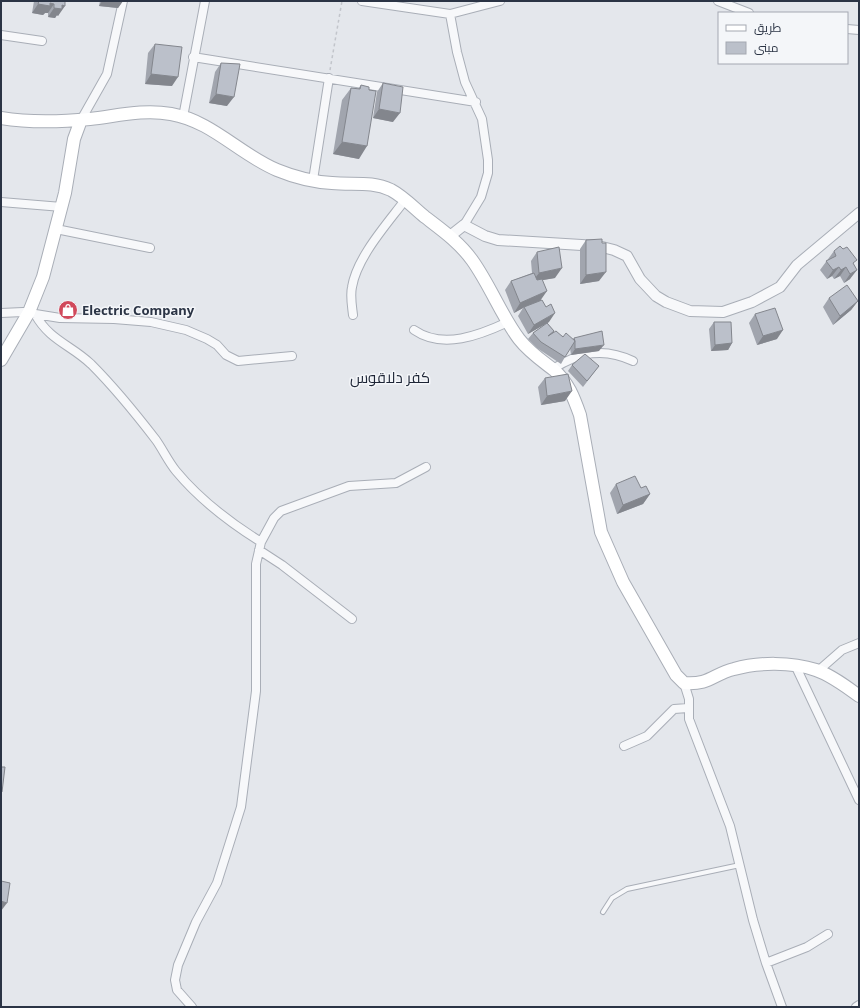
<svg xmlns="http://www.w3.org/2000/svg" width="860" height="1008" viewBox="0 0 860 1008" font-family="'Noto Sans',Cairo,sans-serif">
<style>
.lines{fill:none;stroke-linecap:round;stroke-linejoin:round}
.service-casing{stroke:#a9aeb7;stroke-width:6}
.minor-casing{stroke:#a9aeb7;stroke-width:10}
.tertiary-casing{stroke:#a9aeb7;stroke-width:12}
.secondary-casing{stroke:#a9aeb7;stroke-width:14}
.path{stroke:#c2c5cb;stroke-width:1.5;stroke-dasharray:3 3;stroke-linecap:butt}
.service{stroke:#f7f8fa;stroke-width:4}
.minor{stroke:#f7f8fa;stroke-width:8}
.tertiary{stroke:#f7f8fa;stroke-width:10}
.secondary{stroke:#fff;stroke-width:12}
.wall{fill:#a1a5ae}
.shaded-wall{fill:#83868d}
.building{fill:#bbc0ca;stroke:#83868d}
.labels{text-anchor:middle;stroke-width:3;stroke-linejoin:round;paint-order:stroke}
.poi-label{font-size:13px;font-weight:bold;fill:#2b3445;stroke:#f4f6f9;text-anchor:start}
.quarter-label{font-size:15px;fill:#1d2536;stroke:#f4f6f9}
</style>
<rect width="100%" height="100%" fill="#e4e7ec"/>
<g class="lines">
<g class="service-casing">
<path id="service" d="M603 912 612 898 627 889 740 865"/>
</g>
<g class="minor-casing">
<path id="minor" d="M362 1 450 14 500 1
M718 1 749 13
M450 14 457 52 465 82 482 119 488 160V173L481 197 464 225
M847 29 859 30
M1 35 42 41
M193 57 476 102
M183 117 205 1
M81 120 107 74 123 1
M313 180 329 78
M1 202 62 207
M56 229 150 248
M1 313 23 312 60 318 114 319 151 322 186 330 207 339 217 345 226 355 238 361 292 356
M35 314C49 340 71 345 91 364 114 387 136 414 156 440 163 450 168 461 176 471 200 500 229 522 261 542
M353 315C352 306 350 296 352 287 357 257 387 224 405 200
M414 330C443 350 480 335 508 322
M553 369C579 352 604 347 633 361
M259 550 282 565 352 619
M796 667 859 800
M818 671 842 650 859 643
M684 683 689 699V719L730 826 753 920 766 963 782 1007
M624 746 647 736 674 709 688 708
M766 963 807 947 828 934
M192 1007 177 990 175 980 178 965 196 922 217 883 241 807 256 691V564L261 542 274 518 281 511 349 486 396 483 426 467
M856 1007 859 1005"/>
</g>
<g class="tertiary-casing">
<path id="tertiary" d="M450 236 464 225 485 236 498 240 598 246 614 250 627 256 640 279 656 296 666 302 690 311 723 312 752 302 780 287 797 265 859 213"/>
</g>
<g class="secondary-casing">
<path id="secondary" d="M1 118C31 123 60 122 90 119 117 116 143 109 171 114 212 121 239 154 277 170 294 177 314 182 332 183 353 185 372 181 391 190 404 197 414 208 425 217 442 230 459 242 472 260 490 285 501 315 519 339 529 352 541 360 554 370 568 382 574 398 580 415L601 532 623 582 676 675 684 683C710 685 713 674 734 669 758 662 792 662 816 670 831 675 847 687 859 696
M1 360 29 312 43 277 65 193 74 139 81 120"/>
</g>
<path class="path" d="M330 70 342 1"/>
<use href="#service" class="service"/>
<use href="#minor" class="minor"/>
<use href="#tertiary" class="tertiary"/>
<use href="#secondary" class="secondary"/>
</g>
<path class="wall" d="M34 1H65L58 16 57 15 55 18 48 17V13H45L43 15 32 13Z
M100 1H123L118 8 99 6Z
M155 44 172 86 145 84 148 53Z
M221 63 227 106 209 103 215 72Z
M383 83 393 122 373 118 377 92Z
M361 85 359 159 333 154 342 100 351 88 358 89Z
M586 240 599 281 580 284V249Z
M834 251 854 264 850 279 844 283 840 276 834 279 832 276 827 279 820 270Z
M537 252 555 278 542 280 540 301 549 322 547 323 554 331 553 333 573 339 574 338 599 351 571 355 570 348 561 364 537 348 528 339 533 333 545 324 528 334 518 316 523 308 514 313 505 290 511 281 532 273 531 261Z
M829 298 858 301 851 310 833 325 823 307Z
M755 314 777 339 757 345 749 323Z
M714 322 732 343 728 350 711 351 709 329Z
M572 365 599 366 583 387 568 371Z
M545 378 565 401 541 405 538 387Z
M616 484 641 488 650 494 643 504 617 514 610 493Z"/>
<path class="shaded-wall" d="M102 1H123L118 8 99 6Z
M50 3 54 4 48 13H45L43 15 32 13 38 4Z
M62 5 65 6 58 16 57 15 55 18 48 17 54 8Z
M151 74 178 77 172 86 145 84Z
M216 94 234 97 227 106 209 103Z
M379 109 400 113 393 122 373 118Z
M342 142 367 146 359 159 333 154Z
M839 267 832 276 827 279 833 270Z
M846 267 840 276 834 279 841 270Z
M562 268 555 278 532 282 539 273Z
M857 270 850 279 844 283 850 274Z
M606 272 599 281 580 284 586 275Z
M547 291 540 301 524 307 523 308 514 313 520 303Z
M858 301 851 310 833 325 840 316Z
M555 313 549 322 528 334 534 325Z
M783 330 777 339 757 345 763 336Z
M732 343 728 350 711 351 715 345Z
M604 345 599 351 571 355 575 349Z
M572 391 565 401 541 405 547 396Z
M650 494 643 504 617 514 623 505Z
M1 901 7 903 1 911Z"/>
<path class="building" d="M39 1H65V6L62 5V9L54 8V4L50 3V6L38 4Z
M155 44 182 47 178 77 151 74Z
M221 63 240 64 234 97 216 94Z
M383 83 403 87 400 113 379 109Z
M361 85 369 87V90L376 91 367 146 342 142 351 88 360 89Z
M602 239V243H606V272L586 275V240Z
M840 246 843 249 847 247 857 260 853 263 857 270 850 274 846 267 841 270 839 267 833 270 826 261 836 256 834 251Z
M559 247 562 268 539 273 537 252Z
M534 273 537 280 542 279 547 291 520 303 511 281Z
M847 285 858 301 840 316 829 298Z
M542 300 546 307 551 304 555 313 534 325 524 307Z
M775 308 783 330 763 336 755 314Z
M714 322H731L732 343 715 345Z
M547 323 554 331 548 336 556 331 563 337 566 333 575 341 574 338 602 331 604 345 575 349V341L565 357 541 342 533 333Z
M585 354 599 366 587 381 572 365Z
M568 374 572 391 547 396 545 378Z
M635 476 641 488 646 486 650 494 623 505 616 484Z
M1 767H5L2 792H1Z
M1 881 10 883 7 903 1 901Z"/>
<defs>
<g id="shop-disc" transform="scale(1)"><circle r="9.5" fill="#d1495b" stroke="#f4f6f9"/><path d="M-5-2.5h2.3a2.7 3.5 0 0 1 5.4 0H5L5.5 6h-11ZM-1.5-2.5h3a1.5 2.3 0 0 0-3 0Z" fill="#fff"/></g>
</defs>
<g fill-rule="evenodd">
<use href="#shop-disc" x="68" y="310"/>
</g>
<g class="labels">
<g class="poi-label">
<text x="82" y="315">Electric Company</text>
</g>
<g class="quarter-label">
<text x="390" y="383">كفر دلاقوس</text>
</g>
</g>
<rect width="860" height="1008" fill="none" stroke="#2b3445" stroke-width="4"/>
<rect x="718" y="12" width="130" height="52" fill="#f4f6f9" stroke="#a4a8b1"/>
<rect x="726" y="25" width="20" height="6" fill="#ffffff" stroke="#a4a8b1"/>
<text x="754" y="32" font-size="12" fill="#2b3445">طريق</text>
<rect x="726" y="42" width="20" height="12" fill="#bbc0ca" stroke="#a4a8b1"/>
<text x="754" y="52" font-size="12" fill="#2b3445">مبنى</text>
</svg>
